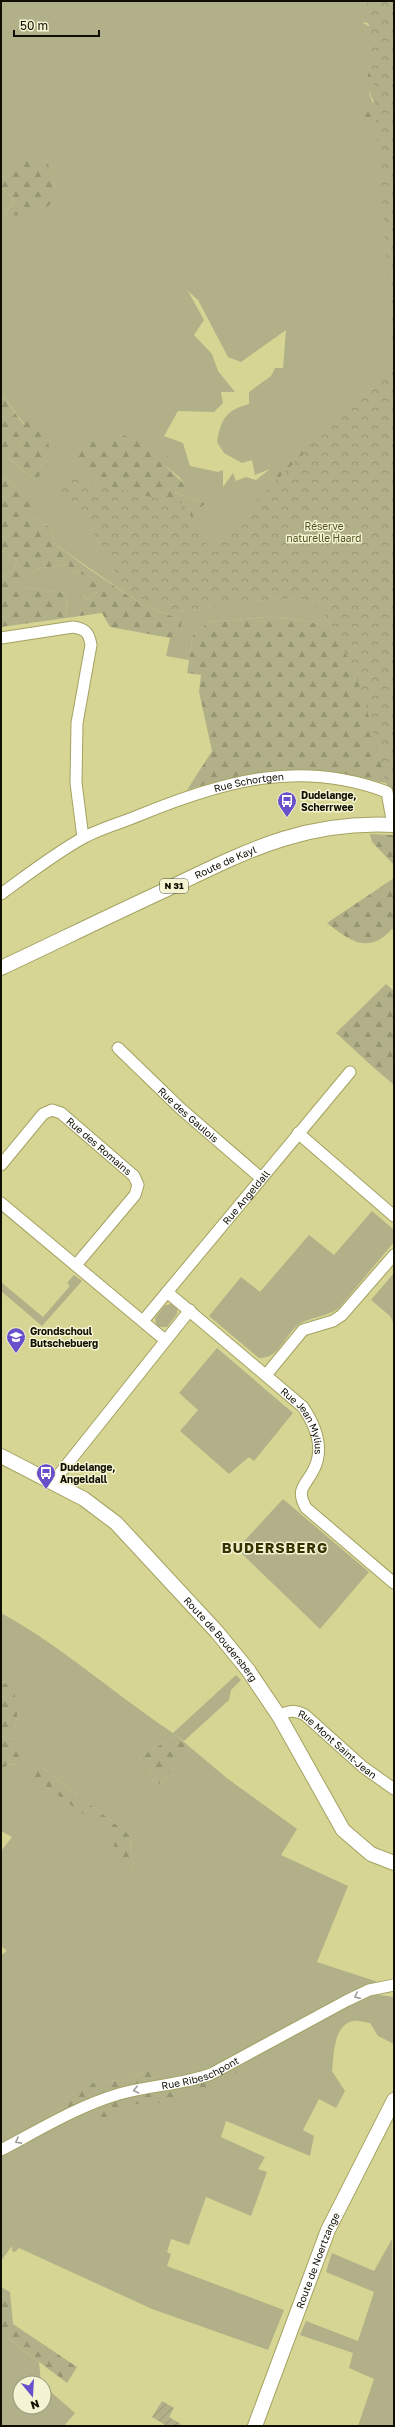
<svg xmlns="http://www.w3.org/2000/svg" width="395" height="2427" viewBox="0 0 395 2427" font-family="'Golos Text',sans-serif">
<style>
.grass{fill:#b1b089;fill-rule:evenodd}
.forest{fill:url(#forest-firs)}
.park{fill:url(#park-crowns)}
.garden{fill:url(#garden-furrows)}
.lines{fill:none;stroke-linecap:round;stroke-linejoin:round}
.minor-casing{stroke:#a4a262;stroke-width:13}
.major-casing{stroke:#a4a262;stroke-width:16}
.minor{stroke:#fff;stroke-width:11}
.major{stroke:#fff;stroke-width:14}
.oneway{stroke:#9f9f99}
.labels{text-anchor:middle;stroke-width:3;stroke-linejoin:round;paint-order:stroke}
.shield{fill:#f4f4d3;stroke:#54533f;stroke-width:1}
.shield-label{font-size:9px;font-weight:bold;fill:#0f0e00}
.park-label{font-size:10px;fill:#53511f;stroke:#f4f4d3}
.street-label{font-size:10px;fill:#0f0e00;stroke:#f4f4d3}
.poi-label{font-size:10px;font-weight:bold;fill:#0f0e00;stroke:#f4f4d3;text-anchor:start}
.district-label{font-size:14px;font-weight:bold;letter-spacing:1px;fill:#353200;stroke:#f4f4d3}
</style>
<defs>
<pattern id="forest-firs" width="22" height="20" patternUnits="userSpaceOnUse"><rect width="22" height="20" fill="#b1b089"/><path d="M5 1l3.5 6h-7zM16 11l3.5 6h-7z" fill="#979674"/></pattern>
<pattern id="park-crowns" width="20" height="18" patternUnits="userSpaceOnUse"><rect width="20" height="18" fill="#b1b089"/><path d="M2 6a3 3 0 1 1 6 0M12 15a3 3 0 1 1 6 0" fill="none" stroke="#979674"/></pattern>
<pattern id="garden-furrows" width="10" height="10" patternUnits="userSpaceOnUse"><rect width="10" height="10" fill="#b1b089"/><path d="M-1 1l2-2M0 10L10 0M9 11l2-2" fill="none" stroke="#979674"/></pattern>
</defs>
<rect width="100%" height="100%" fill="#d7d593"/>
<path class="grass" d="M1 1H370L394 28 362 22 394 43V57L369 93 381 125 394 136V372L272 508 261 530 255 534 185 555 189 505 199 509 206 503 175 493 187 487 179 477 163 464 167 454 109 486 91 490 86 522 105 551 119 583 178 612 249 601 294 598 306 600 316 606 325 615 335 634 318 624 301 620 266 617 209 622 193 635 189 660 166 656 170 638 179 633 182 620 141 604 56 545 49 527 34 516 20 489 1 475V452L35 480 19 441 28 448 25 425 1 394V187L14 200 4 216 58 195 46 157 5 174 1 171ZM188 291 198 300 228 357 241 362 286 330 283 368H275L271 376 249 392V404C226 410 221 419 217 442L224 453 242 463 252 460 255 475 270 469 256 480 246 477 236 481 233 473 223 487V470L218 472 190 466 183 443 164 436 178 411 214 412 223 403 221 392H235L218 371 212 354 194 335 204 320Z
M1 550 17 559 15 569 1 577Z
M67 564 72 570 90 578 97 592 89 599 82 596 80 616 66 618 67 593 19 587 37 569Z
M394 1063V1085L373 1067H388Z
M372 1211 393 1229 394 1242 339 1308C327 1317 309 1317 298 1325 284 1336 279 1359 259 1358L209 1316 241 1277 260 1292 309 1235 334 1255Z
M394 1273V1324L390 1316 371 1300Z
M74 1275 82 1281 42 1326 1 1291V1282L43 1317 70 1286 67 1283Z
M172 1304 177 1308V1314L167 1327H157L155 1318 165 1305Z
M217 1348 293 1413 254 1461 249 1457 229 1474 180 1431 198 1410 179 1393Z
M283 1499 369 1572 320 1629 237 1549Z
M1 1613C63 1647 114 1694 173 1733L236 1675 241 1680 231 1690 229 1700 184 1741 176 1735 139 1758 149 1768 152 1780 160 1784 191 1748 228 1779 297 1829 281 1855 348 1886 317 1962 378 1982 344 1998 210 2069 192 2075 163 2078 150 2070 122 2081 107 2080 72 2094 57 2111 33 2125H40L1 2147V1955L7 1951 1 1946V1851L12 1837 1 1831V1773L7 1765 18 1764 12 1747 18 1711 3 1682H1ZM40 1766 131 1836 130 1854 135 1865 131 1871 118 1863 116 1839 53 1791Z
M372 1994 394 1997V2044L378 2036 370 2023C365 2023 358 2020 354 2021 333 2024 334 2055 332 2071L345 2091 336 2108 319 2099 303 2130 314 2136 310 2156 226 2121 221 2137 265 2157 258 2169 267 2172 251 2216 206 2197 189 2245 171 2239 167 2252 171 2254 167 2266 284 2310 268 2350 152 2309 19 2248 15 2252 12 2251V2246L1 2261V2155L79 2111 243 2065 241 2062 351 2003Z
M392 2239 394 2426H358L374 2379 349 2368 353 2353 300 2335 306 2321 358 2341 374 2292 326 2272 332 2253 374 2271Z
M1 2333 39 2362 41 2383H20V2407H44V2386L75 2413 64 2426H1Z"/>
<path class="forest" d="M376 61 381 125 364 117 361 108 374 102C366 88 364 73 376 61Z
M46 157 58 195C41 218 30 214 4 216L14 200 1 187V171L5 174 10 159Z
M394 372V798L386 783C365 779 343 772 322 771 276 767 231 776 187 790L212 751 199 692 201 675 187 673 193 635 209 622 266 617 301 620 318 624 335 633 325 615 316 606 306 600 294 598 249 601 178 612 140 598 119 583 105 551 86 522 59 488 60 474 76 478 91 490 108 486 85 476 74 455 89 443 123 435 167 454 171 463 164 465 188 487 175 493 206 503 199 509 189 506 198 526 181 547 185 555 255 535 261 530 240 514 249 507 272 508 271 470 321 438 366 389Z
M1 394 24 425 27 418C47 423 55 452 45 469L19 442 27 458 41 474 35 480 1 452Z
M1 475 20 489 35 505 34 516 49 527 56 545 89 569 141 604 182 620 180 633 170 638 110 627 102 613 80 616 81 596 89 599 97 592 87 590 90 578 72 570 67 564 37 569 20 587 67 593 66 618 1 627V577L15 569 17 559 1 550Z
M370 834 394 835V865L372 842Z
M394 878V931L392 929C369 955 350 941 327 923Z
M386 984 394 991V1063L388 1067H373L336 1033Z
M1 1682 13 1687 18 1711 12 1747 22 1758 18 1764 7 1765 1 1773Z
M176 1735 191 1748 160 1784 152 1780 149 1768 139 1758Z
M40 1766 131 1836 130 1854 135 1865 130 1872 118 1863 112 1852 116 1839 35 1778 34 1769Z
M231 2054 236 2055 243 2065C239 2076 200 2091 188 2092 182 2092 175 2091 169 2090L178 2102 123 2105 114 2117 105 2123 91 2112 102 2105 48 2125H32L57 2111 72 2094 90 2084 107 2080 122 2081 150 2070C179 2087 206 2072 231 2054Z
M1 2287 10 2292 13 2324 77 2367 67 2383 1 2333Z"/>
<path class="park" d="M367 1H394V361Z
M394 362V798L386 783 364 698 351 663 325 615 316 606 306 600 294 598 249 601 178 612 140 598 119 583 105 551 86 522 59 488 60 474 167 501 183 503 209 548Z"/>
<path class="garden" d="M162 2401 174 2408 169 2417 181 2424 179 2426H167L152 2417Z"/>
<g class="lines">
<g class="minor-casing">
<g id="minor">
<path d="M1 638 73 627C86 629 89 633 91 645L77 723 76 783 83 838"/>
<path id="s1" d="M1 894C27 875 53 855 81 839 99 829 121 823 140 815 223 781 300 759 387 792L393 825"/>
<path id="s2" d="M118 1048 181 1109 261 1178"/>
<path d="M298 1133 394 1216"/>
<path id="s3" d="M1 1165 43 1114 52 1110 61 1113 134 1176 138 1185 135 1195 76 1265"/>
<path d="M1 1203 165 1340"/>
<path id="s4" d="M167 1292 303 1407C315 1425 325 1447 314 1469 306 1486 295 1488 306 1508L394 1583"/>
<path id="s5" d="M143 1321 350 1072"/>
<path d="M266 1375 303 1330 333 1321 342 1315 394 1255"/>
<path d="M53 1482 190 1310"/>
<path id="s6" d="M279 1716C289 1710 294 1710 305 1715L363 1767 394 1789"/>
<path id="s7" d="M1 2150C39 2130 78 2106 119 2094 150 2085 182 2085 211 2074L346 2001 369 1990 394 1985"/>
</g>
</g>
<g class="major-casing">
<g id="major">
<path id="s8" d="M1 968C54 943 107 917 161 892 241 854 301 820 394 825"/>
<path id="s9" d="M1 1456 84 1499 116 1523 217 1632 248 1670 279 1716 343 1830 371 1854 394 1863"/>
<path id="s10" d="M255 2426 328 2230 394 2100"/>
</g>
</g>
<use href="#minor" class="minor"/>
<use href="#major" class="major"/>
</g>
<defs><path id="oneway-chevron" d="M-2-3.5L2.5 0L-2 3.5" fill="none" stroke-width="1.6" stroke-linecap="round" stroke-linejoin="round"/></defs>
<g class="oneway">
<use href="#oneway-chevron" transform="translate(357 1996) rotate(156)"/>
<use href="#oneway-chevron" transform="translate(136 2090) rotate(167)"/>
<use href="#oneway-chevron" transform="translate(18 2141) rotate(152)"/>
</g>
<defs>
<g id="bus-pin" transform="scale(1)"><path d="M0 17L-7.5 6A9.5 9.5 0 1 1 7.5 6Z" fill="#6750ca" stroke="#f4f4d3"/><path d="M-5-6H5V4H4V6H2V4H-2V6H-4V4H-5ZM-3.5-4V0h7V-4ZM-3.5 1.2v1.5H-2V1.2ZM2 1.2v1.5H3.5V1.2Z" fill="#fff"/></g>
<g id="school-pin" transform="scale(1)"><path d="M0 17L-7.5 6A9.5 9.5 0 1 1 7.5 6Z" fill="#6750ca" stroke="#f4f4d3"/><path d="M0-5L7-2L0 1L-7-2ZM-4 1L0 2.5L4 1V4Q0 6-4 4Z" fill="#fff"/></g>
</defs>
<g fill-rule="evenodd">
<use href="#bus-pin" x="287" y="801"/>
<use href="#school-pin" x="16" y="1337"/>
<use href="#bus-pin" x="46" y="1473"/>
</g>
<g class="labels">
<rect class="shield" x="160" y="879" width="28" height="14" rx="3"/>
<g class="shield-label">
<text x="174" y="889">N 31</text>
</g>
<g class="park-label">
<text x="324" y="530">Réserve<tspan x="324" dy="12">naturelle Haard</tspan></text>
</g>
<g class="street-label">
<text dy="4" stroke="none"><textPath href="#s1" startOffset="275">Rue Schortgen</textPath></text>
<text dy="4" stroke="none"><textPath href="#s8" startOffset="248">Route de Kayl</textPath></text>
<text dy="4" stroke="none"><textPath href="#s2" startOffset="97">Rue des Gaulois</textPath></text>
<text dy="4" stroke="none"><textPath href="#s3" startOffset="136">Rue des Romains</textPath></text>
<text dy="4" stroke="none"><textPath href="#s5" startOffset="161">Rue Angeldall</textPath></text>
<text dy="4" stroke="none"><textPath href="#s4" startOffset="190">Rue Jean Mylius</textPath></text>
<text dy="4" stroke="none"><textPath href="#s9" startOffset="290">Route de Boudersberg</textPath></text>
<text dy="4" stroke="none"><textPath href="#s6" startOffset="71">Rue Mont Saint-Jean</textPath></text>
<text dy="4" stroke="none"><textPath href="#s7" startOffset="215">Rue Ribeschpont</textPath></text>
<text dy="4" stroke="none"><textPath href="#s10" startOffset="177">Route de Noertzange</textPath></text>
</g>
<g class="poi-label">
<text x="301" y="799">Dudelange,<tspan x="301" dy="12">Scherrwee</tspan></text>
<text x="30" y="1335">Grondschoul<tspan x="30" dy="12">Butschebuerg</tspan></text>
<text x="60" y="1471">Dudelange,<tspan x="60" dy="12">Angeldall</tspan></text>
</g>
<g class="district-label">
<text x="275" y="1553">BUDERSBERG</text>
</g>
</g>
<rect width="395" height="2427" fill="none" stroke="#0f0e00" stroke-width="4"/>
<g transform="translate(32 2395) rotate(162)"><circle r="19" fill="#f4f4d3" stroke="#98987f"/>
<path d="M0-3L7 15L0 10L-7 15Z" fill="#6750ca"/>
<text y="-6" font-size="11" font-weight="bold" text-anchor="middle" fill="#0f0e00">N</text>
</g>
<path d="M14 30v6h85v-6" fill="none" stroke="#0f0e00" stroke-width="2"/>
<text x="20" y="30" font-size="12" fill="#0f0e00" stroke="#f4f4d3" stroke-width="3" paint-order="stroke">50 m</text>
</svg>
